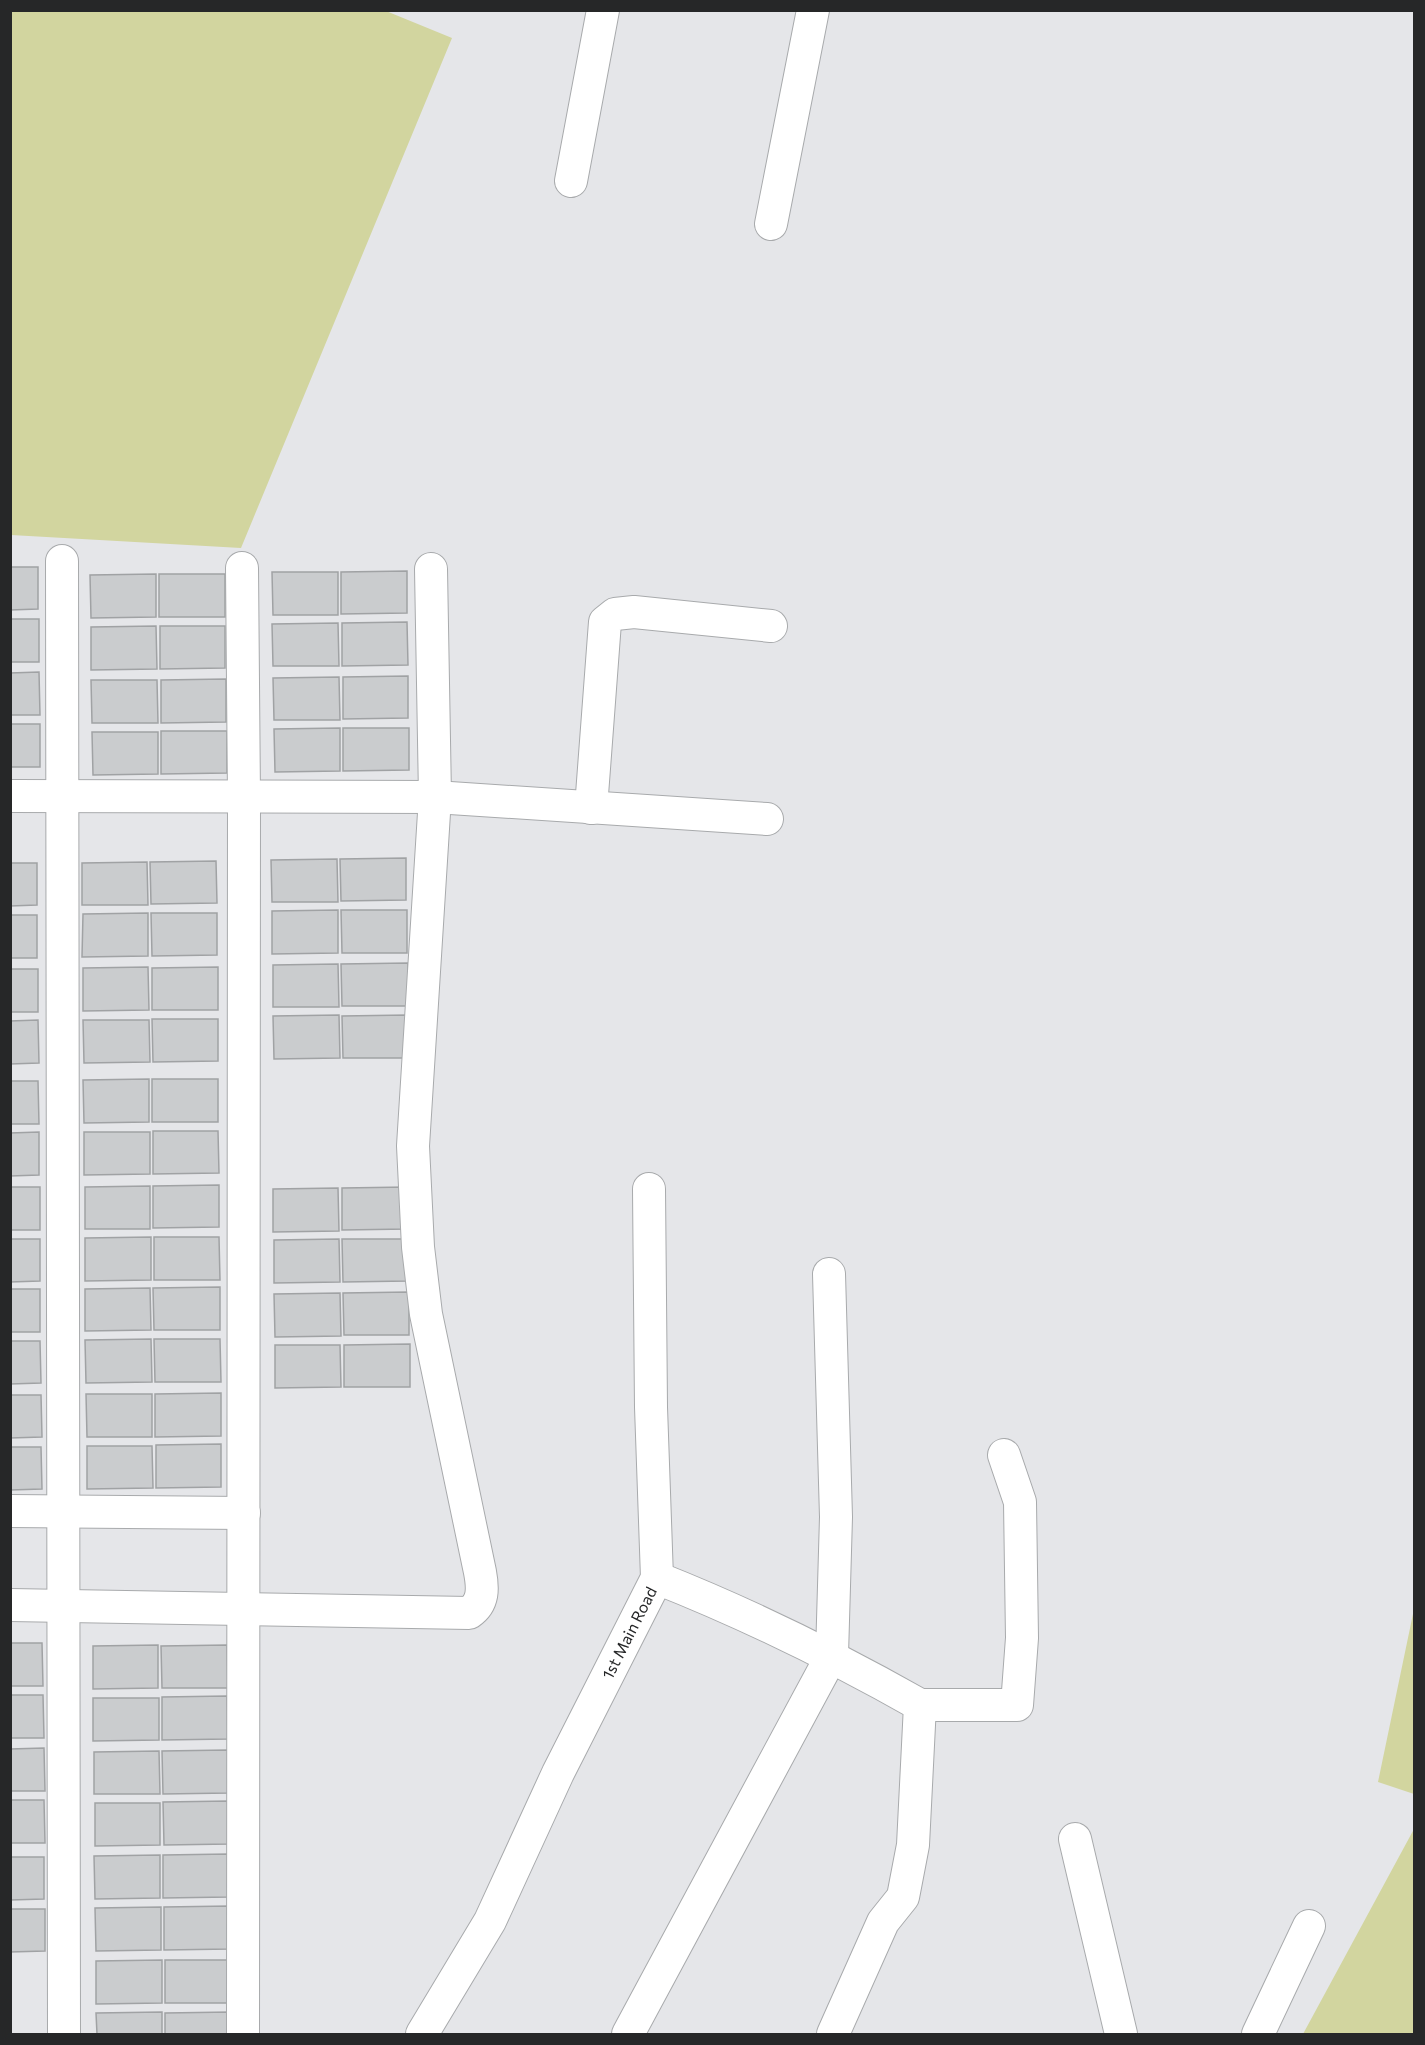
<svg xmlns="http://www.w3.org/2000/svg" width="1425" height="2045" viewBox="0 0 1425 2045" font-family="Commissioner,sans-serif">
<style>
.green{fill:#d2d59f}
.building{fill:#caccce;stroke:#a0a2a4;stroke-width:1.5}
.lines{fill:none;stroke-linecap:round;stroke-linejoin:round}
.minor-casing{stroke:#a8aaac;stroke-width:34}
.minor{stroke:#fff;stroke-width:32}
.labels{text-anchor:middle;stroke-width:4.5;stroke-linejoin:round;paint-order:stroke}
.street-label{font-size:16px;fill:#262728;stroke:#f2f3f6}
</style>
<rect width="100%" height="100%" fill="#e5e6e9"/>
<path class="green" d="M10 11H386L452 38 241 548 11 535Z
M1414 1609V1794L1378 1782Z
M1414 1829V2034H1303Z"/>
<path class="building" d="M10 567H38V609L10 610Z
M407 571V613L341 614V572Z
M272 572H338V615H273Z
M156 574V617L91 618 90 575Z
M159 574H225V617H159Z
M10 619H39V662H10Z
M407 622 408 665 342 666V623Z
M338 623 339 666H273L272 624Z
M156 626 157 669 91 670V627Z
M160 626H225V668L160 669Z
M39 672 40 715H10V673Z
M408 676V718L343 719V677Z
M339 677 340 720H274L273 678Z
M226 679V722L161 723V680Z
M91 680H157L158 723H92Z
M10 724H40V767H10Z
M340 728V771L275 772 274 729Z
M343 728H409V770L343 771Z
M161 731H227V773L161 774Z
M92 732H158V774L93 775Z
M406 858V900L341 901 340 859Z
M337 859 338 902H272L271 860Z
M216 861 217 903 151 904 150 862Z
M147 862 148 905H82V863Z
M10 863H37V905L10 906Z
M338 910V953L272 954V911Z
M341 910H407V953H342Z
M148 913V956L82 957 83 914Z
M151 913H217V955L152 956Z
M10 915H37V958H10Z
M408 963V1006H342L341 964Z
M338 964 339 1007H273V965Z
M148 967 149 1010 83 1011V968Z
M218 967V1010H152V968Z
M10 969H38V1012H10Z
M339 1015 340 1058 274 1059 273 1016Z
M408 1015V1058H343L342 1016Z
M152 1019H218V1061L153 1062Z
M38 1020 39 1063 10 1064V1021Z
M83 1020H149L150 1062 84 1063Z
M149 1079V1122L84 1123 83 1080Z
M152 1079H218V1122H152Z
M10 1081H38L39 1124H10Z
M153 1131H218L219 1173 153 1174Z
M39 1132V1175L10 1176V1133Z
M84 1132H150V1174L84 1175Z
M219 1185V1227L153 1228V1186Z
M150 1186V1229H85V1187Z
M10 1187H40V1230H10Z
M408 1187V1229L342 1230V1188Z
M338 1188 339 1231 273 1232V1189Z
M151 1237V1280L85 1281V1238Z
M154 1237H219L220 1280H154Z
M10 1239H40V1281L10 1282Z
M339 1239 340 1282 274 1283V1240Z
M342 1239H408V1281L343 1282Z
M220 1287V1330H154L153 1288Z
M150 1288 151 1330 85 1331V1289Z
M10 1289H40V1332H10Z
M409 1292V1335H344L343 1293Z
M340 1293 341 1336 275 1337 274 1294Z
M151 1339 152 1382 86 1383 85 1340Z
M154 1339H220L221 1382H155Z
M10 1341H40L41 1383 10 1384Z
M410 1344V1387H344V1345Z
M275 1345H340L341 1387 275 1388Z
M221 1393V1436L155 1437V1394Z
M86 1394H152V1437H87Z
M10 1395H41L42 1437 10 1438Z
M221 1444V1487L156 1488V1445Z
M87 1446H152L153 1488 87 1489Z
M10 1447H41L42 1489 10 1490Z
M10 1643H42L43 1686H10Z
M158 1645V1688L93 1689V1646Z
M227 1645 228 1688H162L161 1646Z
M10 1695H43L44 1738H10Z
M227 1696 228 1739 162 1740V1697Z
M93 1698H159V1740L93 1741Z
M44 1748 45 1791H10V1749Z
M228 1750 229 1793 163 1794 162 1751Z
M159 1751 160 1794H94V1752Z
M10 1800H44L45 1843H10Z
M229 1801 230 1844 164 1845 163 1802Z
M95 1803H160V1845L95 1846Z
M229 1854V1897L163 1898V1855Z
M160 1855V1898L95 1899 94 1856Z
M10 1857H44V1899L10 1900Z
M230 1906V1949L164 1950V1907Z
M161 1907V1950L96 1951 95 1908Z
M10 1909H45V1951L10 1952Z
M162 1960V2003L96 2004V1961Z
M165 1960H230V2003H165Z
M162 2012V2034H97L96 2013Z
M231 2012V2034H165V2013Z"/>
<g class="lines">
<g class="minor-casing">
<g id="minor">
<path d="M571 181 603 10"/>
<path d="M771 224 813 10"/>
<path d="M62 561 64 2034"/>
<path d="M242 568 244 797 243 2034"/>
<path d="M10 796 435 797 767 819"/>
<path d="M591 808 605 622 615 614 634 612 771 626"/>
<path d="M10 1511 244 1513"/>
<path d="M657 1578C748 1614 835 1657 920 1705L913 1845 903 1897 883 1922 833 2034"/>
<path d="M10 1605 469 1613C484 1603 483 1588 480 1572L426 1314 418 1247 413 1146 435 797 431 569"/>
<path d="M920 1705H1017L1022 1638 1020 1502 1004 1455"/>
<path d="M1075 1839 1121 2034"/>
<path id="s1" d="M422 2034 490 1921 558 1773 657 1578 651 1407 649 1189"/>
<path d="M628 2034 832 1655 836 1517 829 1274"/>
<path d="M1258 2034 1309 1926"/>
</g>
</g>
<use href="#minor" class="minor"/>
</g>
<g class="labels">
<g class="street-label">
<text dy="6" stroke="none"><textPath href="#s1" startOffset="452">1st Main Road</textPath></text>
</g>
</g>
<rect width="1425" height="2045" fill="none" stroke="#262728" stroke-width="24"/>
</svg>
